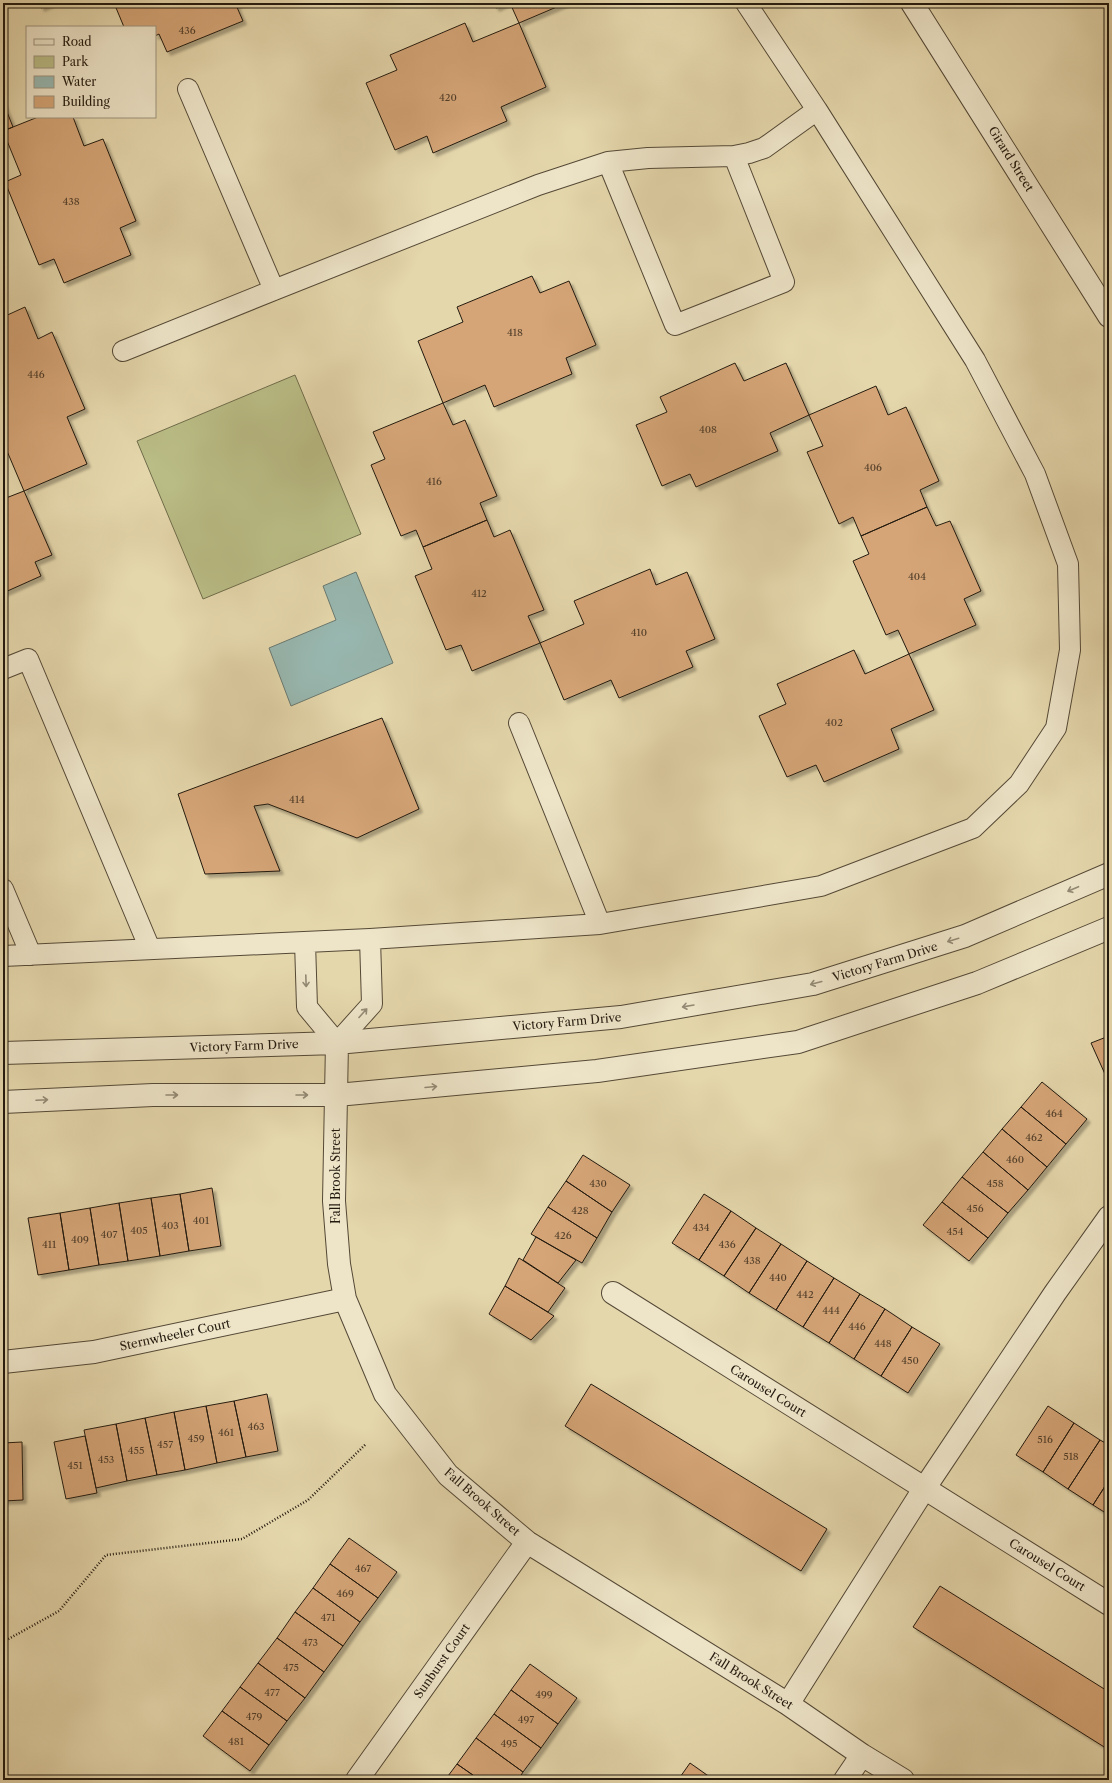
<svg xmlns="http://www.w3.org/2000/svg" width="1112" height="1783" viewBox="0 0 1112 1783" font-family="'Libre Caslon Text',serif">
<style>
.green{fill:#babd86;stroke:#6e6c4a}
.water{fill:#98b8b1;stroke:#697970}
.building{fill:#d5a577;stroke:#231a0f;filter:url(#shadow)}
.lines{fill:none;stroke-linecap:round;stroke-linejoin:round}
.service-casing{stroke:#544936;stroke-width:22}
.minor-casing{stroke:#544936;stroke-width:24}
.tertiary-casing{stroke:#544936;stroke-width:24}
.path{stroke:#231a0f;stroke-width:2.5;stroke-dasharray:1 2;stroke-linecap:butt}
.service{stroke:#eee5c9;stroke-width:20}
.minor{stroke:#eee5c9;stroke-width:22}
.tertiary{stroke:#eee5c9;stroke-width:22}
.oneway{stroke:#938a75}
.labels{text-anchor:middle;stroke-width:4;stroke-linejoin:round;paint-order:stroke}
.number-label{font-size:10px;fill:#503d29}
.street-label{font-size:12px;fill:#231a0f;stroke:#eee5c9}
</style>
<defs>
<filter id="shadow"><feDropShadow dx="3.5" dy="3.5" stdDeviation="1" flood-color="#0004"/></filter>
</defs>
<rect width="100%" height="100%" fill="#e5d7ac"/>
<filter id="stains"><feTurbulence type="fractalNoise" baseFrequency=".005" numOctaves="4"/><feColorMatrix values="0 0 0 0 .2 0 0 0 0 .09 0 0 0 0 .02 0 0 0 .5 -.17"/></filter>
<radialGradient id="worn" r=".72"><stop offset=".6" stop-color="#630" stop-opacity="0"/><stop offset="1" stop-color="#630" stop-opacity=".3"/></radialGradient>
<path class="green" d="M295 375 361 534 203 599 137 441Z"/>
<path class="water" d="M356 572 393 663 291 706 269 648 336 620 323 586Z"/>
<path class="building" d="M39 3H52L41 8Z
M114 3H241L236 5 243 21 167 52 159 34 155 36V27H124Z
M493 3H506L496 8Z
M510 3H566L519 23Z
M465 23 473 42 519 23 546 87 501 107 507 121 433 153 427 136 395 150 366 83 397 70 390 55Z
M3 102 13 127 3 131Z
M38 117H73L84 146 103 139 136 221 120 228 131 255 64 283 54 259 39 265 5 182 21 175 3 131Z
M532 276 540 293 569 281 596 345 566 358 572 374 494 407 485 385 443 403 418 341 463 322 457 307Z
M25 307 38 339 52 332 85 409 67 417 87 464 24 491 4 444 3 445V317Z
M735 363 744 381 786 363 809 415 770 433 778 451 696 487 690 474 662 486 636 425 667 412 660 397Z
M876 386 888 415 906 407 939 481 920 490 927 507 861 536 853 517 839 524 807 452 823 446 809 415Z
M443 403 453 425 465 420 497 496 480 503 487 520 423 547 416 530 401 536 371 465 385 459 373 432Z
M3 491 6 498 24 491 52 555 35 562 41 576 3 593Z
M927 507 936 526 950 521 981 591 964 599 976 625 909 654 898 630 886 635 853 561 869 554 861 536Z
M487 520 494 537 510 530 544 610 528 616 540 643 472 671 461 645 446 650 415 576 432 569 423 547Z
M650 569 656 585 687 572 715 639 686 651 693 667 619 698 611 680 564 700 540 643 584 624 574 601Z
M854 650 865 674 909 654 934 710 891 729 899 749 824 782 816 765 787 777 759 716 786 704 777 684Z
M382 718 419 809 357 838 268 804 254 806 280 871 205 874 178 794Z
M1109 1036V1083L1091 1043Z
M1042 1082 1087 1119 1066 1144 1021 1107Z
M1021 1107 1066 1144 1047 1167 1002 1129Z
M1002 1129 1047 1167 1028 1190 983 1152Z
M983 1152 1028 1190 1008 1213 962 1177Z
M583 1155 630 1185 612 1212 566 1181Z
M962 1177 1008 1213 988 1238 942 1202Z
M566 1181 612 1212 597 1238 548 1207Z
M212 1188 221 1246 189 1251 180 1194Z
M180 1194 189 1251 160 1256 151 1198Z
M704 1194 731 1211 699 1260 672 1243Z
M151 1198 160 1256 128 1261 119 1203Z
M942 1202 988 1238 969 1261 923 1225Z
M119 1203 128 1261 99 1265 90 1208Z
M548 1207 597 1238 582 1263 531 1234Z
M90 1208 99 1265 69 1270 60 1213Z
M731 1211 756 1228 724 1276 699 1260Z
M60 1213 69 1270 38 1275 28 1218Z
M756 1228 781 1244 749 1293 724 1276Z
M536 1237 576 1260 558 1283 523 1260Z
M781 1244 807 1261 776 1310 749 1293Z
M519 1258 565 1288 548 1312 505 1286Z
M807 1261 834 1278 803 1327 776 1310Z
M834 1278 860 1294 829 1343 803 1327Z
M505 1286 554 1316 531 1340 489 1314Z
M860 1294 885 1309 854 1359 829 1343Z
M885 1309 912 1327 881 1376 854 1359Z
M912 1327 940 1344 908 1393 881 1376Z
M591 1384 827 1529 801 1571 565 1426Z
M267 1394 278 1451 246 1457 234 1401Z
M234 1401 246 1457 217 1463 206 1406Z
M206 1406 217 1463 185 1470 174 1412Z
M1048 1406 1074 1423 1043 1472 1016 1455Z
M174 1412 185 1470 157 1475 145 1418Z
M145 1418 157 1475 127 1481 116 1424Z
M1074 1423 1100 1440 1068 1489 1043 1472Z
M116 1424 127 1481 96 1488 84 1430Z
M85 1436 97 1493 66 1499 54 1442Z
M1100 1440 1109 1445V1480L1093 1505 1068 1489Z
M22 1442 23 1500 3 1501V1443Z
M1109 1480V1515L1093 1505Z
M349 1538 397 1572 378 1598 330 1564Z
M330 1564 378 1598 360 1622 313 1588Z
M940 1586 1109 1692V1750L913 1627Z
M313 1588 360 1622 343 1646 295 1612Z
M295 1612 343 1646 324 1672 277 1638Z
M277 1638 324 1672 305 1698 258 1663Z
M258 1663 305 1698 287 1721 240 1687Z
M530 1664 577 1698 558 1724 511 1690Z
M240 1687 287 1721 269 1745 222 1711Z
M511 1690 558 1724 541 1748 494 1714Z
M222 1711 269 1745 250 1771 203 1736Z
M494 1714 541 1748 523 1772 476 1738Z
M476 1738 523 1772 518 1780H480L457 1764Z
M690 1763 714 1780H678Z
M457 1764 480 1780H445Z"/>
<g class="lines">
<g class="service-casing">
<path id="service" d="M188 89 274 290
M608 162 675 325 784 282 734 156
M123 351 274 290 538 185 608 162 648 158 734 156 749 153 764 148 817 110
M3 669 28 659 150 949
M519 723 600 924
M3 889 31 955
M305 942 307 1007 337 1043 372 1004 370 939
M3 956 370 939 600 924 821 886 973 828 1019 784 1056 728 1070 650 1068 564 1035 474 975 360 817 110 746 3"/>
</g>
<g class="minor-casing">
<path id="minor" d="M337 1043 334 1201 339 1264 345 1299 385 1394 448 1475 527 1542 788 1704 862 1755 903 1780
M3 1053 337 1043 621 1017 813 984 965 936 1109 874
M3 1102 153 1095H337L597 1071 798 1042 977 983 1109 928
M613 1293 1109 1604
M3 1362 94 1352 345 1299
M788 1704 924 1489 1055 1293 1109 1217
M357 1780 527 1542
M845 1780 862 1755"/>
</g>
<g class="tertiary-casing">
<path id="tertiary" d="M912 3 1109 316"/>
</g>
<path class="path" d="M3 1642 59 1611 106 1555 242 1539 308 1500 366 1444"/>
<use href="#service" class="service"/>
<use href="#minor" class="minor"/>
<use href="#tertiary" class="tertiary"/>
</g>
<defs><path id="oneway-shaft" d="M-6 0H5M1.5-3L5.5 0L1.5 3" fill="none" stroke-width="1.6" stroke-linecap="round" stroke-linejoin="round"/></defs>
<g class="oneway">
<use href="#oneway-shaft" transform="translate(1073 889) rotate(157)"/>
<use href="#oneway-shaft" transform="translate(953 940) rotate(163)"/>
<use href="#oneway-shaft" transform="translate(306 981) rotate(88)"/>
<use href="#oneway-shaft" transform="translate(816 983) rotate(165)"/>
<use href="#oneway-shaft" transform="translate(688 1006) rotate(170)"/>
<use href="#oneway-shaft" transform="translate(363 1013) rotate(-48)"/>
<use href="#oneway-shaft" transform="translate(431 1087) rotate(-5)"/>
<use href="#oneway-shaft" transform="translate(172 1095)"/>
<use href="#oneway-shaft" transform="translate(302 1095)"/>
<use href="#oneway-shaft" transform="translate(42 1100) rotate(-3)"/>
</g>
<g class="labels">
<g class="number-label">
<text x="187" y="34">436</text>
<text x="448" y="101">420</text>
<text x="71" y="205">438</text>
<text x="515" y="336">418</text>
<text x="36" y="378">446</text>
<text x="708" y="433">408</text>
<text x="873" y="471">406</text>
<text x="434" y="485">416</text>
<text x="917" y="580">404</text>
<text x="479" y="597">412</text>
<text x="639" y="636">410</text>
<text x="834" y="726">402</text>
<text x="297" y="803">414</text>
<text x="1054" y="1117">464</text>
<text x="1034" y="1141">462</text>
<text x="1015" y="1163">460</text>
<text x="598" y="1187">430</text>
<text x="995" y="1187">458</text>
<text x="975" y="1212">456</text>
<text x="580" y="1214">428</text>
<text x="201" y="1224">401</text>
<text x="170" y="1229">403</text>
<text x="701" y="1231">434</text>
<text x="139" y="1234">405</text>
<text x="955" y="1235">454</text>
<text x="109" y="1238">407</text>
<text x="563" y="1239">426</text>
<text x="80" y="1243">409</text>
<text x="49" y="1248">411</text>
<text x="727" y="1248">436</text>
<text x="752" y="1264">438</text>
<text x="778" y="1281">440</text>
<text x="805" y="1298">442</text>
<text x="831" y="1314">444</text>
<text x="857" y="1330">446</text>
<text x="883" y="1347">448</text>
<text x="910" y="1364">450</text>
<text x="256" y="1430">463</text>
<text x="226" y="1436">461</text>
<text x="196" y="1442">459</text>
<text x="1045" y="1443">516</text>
<text x="165" y="1448">457</text>
<text x="136" y="1454">455</text>
<text x="1071" y="1460">518</text>
<text x="106" y="1463">453</text>
<text x="75" y="1469">451</text>
<text x="363" y="1572">467</text>
<text x="345" y="1597">469</text>
<text x="328" y="1621">471</text>
<text x="310" y="1646">473</text>
<text x="291" y="1671">475</text>
<text x="272" y="1696">477</text>
<text x="544" y="1698">499</text>
<text x="254" y="1720">479</text>
<text x="526" y="1723">497</text>
<text x="236" y="1745">481</text>
<text x="509" y="1747">495</text>
</g>
<g class="street-label">
<text transform="translate(1011 159) rotate(58)" y="4">Girard Street</text>
<text transform="translate(885 962) rotate(-17)" y="4">Victory Farm Drive</text>
<text transform="translate(567 1022) rotate(-5)" y="4">Victory Farm Drive</text>
<text transform="translate(244 1046) rotate(-2)" y="4">Victory Farm Drive</text>
<text transform="translate(336 1176) rotate(-90)" y="4">Fall Brook Street</text>
<text transform="translate(175 1335) rotate(-12)" y="4">Sternwheeler Court</text>
<text transform="translate(768 1391) rotate(32)" y="4">Carousel Court</text>
<text transform="translate(482 1502) rotate(41)" y="4">Fall Brook Street</text>
<text transform="translate(1047 1565) rotate(32)" y="4">Carousel Court</text>
<text transform="translate(442 1661) rotate(-55)" y="4">Sunburst Court</text>
<text transform="translate(751 1681) rotate(32)" y="4">Fall Brook Street</text>
</g>
</g>
<rect width="1112" height="1783" fill="none" stroke="#e5d7ac" stroke-width="16"/>
<rect x="4" y="4" width="1104" height="1775" fill="none" stroke="#231a0f" stroke-width="2"/>
<rect x="8" y="8" width="1096" height="1767" fill="none" stroke="#231a0f"/>
<rect x="26" y="26" width="130" height="92" fill="#eee5c9" stroke="#9d947f"/>
<rect x="34" y="39" width="20" height="6" fill="#eee5c9" stroke="#9d947f"/>
<text x="62" y="46" font-size="12" fill="#231a0f">Road</text>
<rect x="34" y="56" width="20" height="12" fill="#babd86" stroke="#9d947f"/>
<text x="62" y="66" font-size="12" fill="#231a0f">Park</text>
<rect x="34" y="76" width="20" height="12" fill="#98b8b1" stroke="#9d947f"/>
<text x="62" y="86" font-size="12" fill="#231a0f">Water</text>
<rect x="34" y="96" width="20" height="12" fill="#d5a577" stroke="#9d947f"/>
<text x="62" y="106" font-size="12" fill="#231a0f">Building</text>
<rect width="100%" height="100%" filter="url(#stains)"/>
<rect width="100%" height="100%" fill="url(#worn)"/>
</svg>
